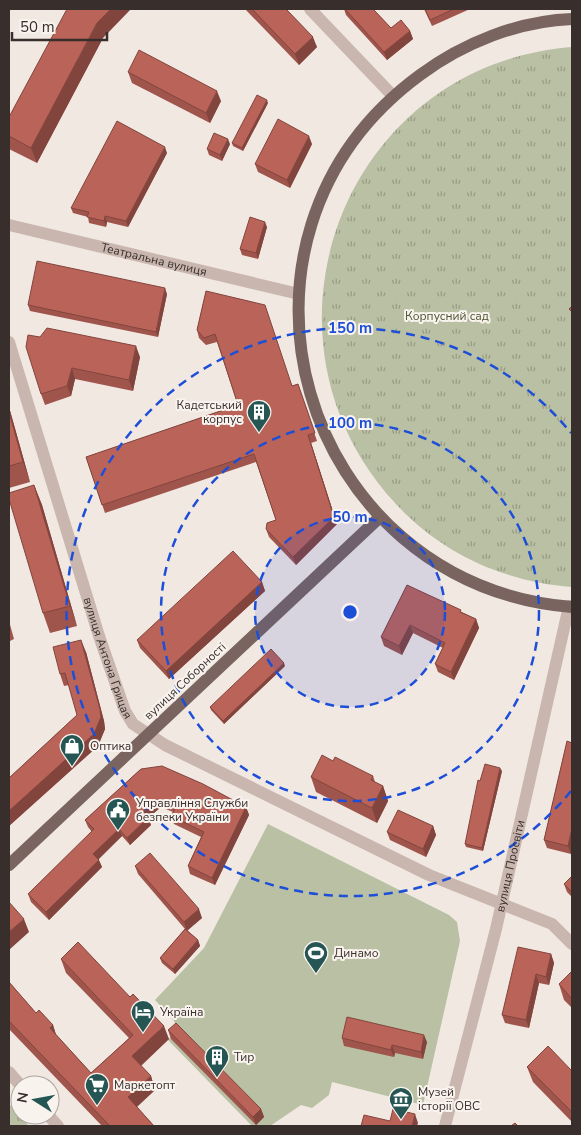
<svg xmlns="http://www.w3.org/2000/svg" width="581" height="1135" viewBox="0 0 581 1135" font-family="'Nunito Sans',sans-serif">
<style>
.park{fill:url(#park-tufts)}
.pitch{fill:#bac0a3}
.lines{fill:none;stroke-linecap:round;stroke-linejoin:round}
.minor{stroke:#c9b7af;stroke-width:12}
.major{stroke:#79645f;stroke-width:12}
.wall{fill:#a0554c}
.shaded-wall{fill:#82453e}
.building{fill:#ba6358;stroke:#82453e}
.ring{fill:none;stroke:#1d4ed8;stroke-width:2.5;stroke-dasharray:9 6}
.labels{text-anchor:middle;stroke-width:4;stroke-linejoin:round;paint-order:stroke}
.street-label{font-size:12px;fill:#382e2c;stroke:#f9f3ee}
.park-label{font-size:12px;fill:#4c5432;stroke:#f9f3ee}
.poi-label{font-size:12px;fill:#382e2c;stroke:#f9f3ee;text-anchor:start}
.centre{fill:#1d4ed8;stroke:#f9f3ee;stroke-width:2.5}
.ring-label{font-size:15px;text-anchor:middle;font-weight:bold;fill:#1d4ed8;stroke:#f9f3ee;stroke-width:4;stroke-linejoin:round;paint-order:stroke}
</style>
<defs>
<pattern id="park-tufts" width="24" height="20" patternUnits="userSpaceOnUse" patternTransform="scale(1.25)"><rect width="24" height="20" fill="#bac0a3"/><path d="M3 7l-1-3M5 7V3M7 7l1-3M15 17l-1-3M17 17v-4M19 17l1-3" fill="none" stroke="#989c85"/></pattern>
</defs>
<rect width="100%" height="100%" fill="#f1e8e2"/>
<path class="park" d="M572 47V587C505 582 442 554 396 504 241 337 343 65 572 47Z
M9 1104 29 1126H9Z"/>
<path class="pitch" d="M268 824 449 915 457 922 460 941 423 1105 332 1082 329 1095 312 1108 301 1105 270 1126H252L168 1040 177 1029 174 1021 155 1000 204 948Z"/>
<g class="lines">
<g class="minor">
<path d="M310 9 393 96"/>
<path id="s1" d="M9 225 299 294"/>
<path id="s2" d="M9 342 99 636 125 711 133 724 165 745 429 875 552 924 572 944"/>
<path d="M9 1072 20 1085"/>
<path d="M48 1115 58 1126"/>
<path id="s3" d="M445 1126 496 929 569 606"/>
</g>
<path class="major" d="M572 19C518 21 463 43 420 75 198 238 299 584 572 607
M9 865 380 517"/>
</g>
<path class="wall" d="M245 9H286L317 47 299 65Z
M344 9H373L391 28 410 31 413 39 387 60 346 15Z
M424 9H470L432 26Z
M103 38 37 163 9 149V117Z
M128 72 221 101 210 123 132 83Z
M268 103 243 151 233 146 232 143Z
M230 144 222 161 209 155 207 149Z
M312 144 290 188 258 172 255 164Z
M167 153 128 227 107 222 106 227 89 223 88 217 73 213 71 208Z
M267 227 258 259 242 255 240 249Z
M206 291 292 386 298 384 317 441 311 443 337 524 296 565 269 537 266 529 276 520 256 462 105 513 86 457 238 405 217 342 206 345 199 338 197 330Z
M167 294 158 337 30 311 28 305Z
M40 337 140 357 133 391 75 379 71 396 45 405 41 394Z
M9 407 30 482 9 488Z
M34 485 42 505 77 626 50 633 43 613Z
M262 582 265 591 169 679 140 648 137 640Z
M407 585 476 619 479 628 454 680 438 672 435 664 443 648 413 633 402 655 384 646 381 637Z
M9 621 14 639 10 641V643L9 644Z
M86 652 104 721 105 729 98 746 9 826V778L77 715 69 685 64 686 60 674Z
M285 666 224 724 211 710 210 707Z
M567 741 571 854 547 848 544 840Z
M333 761 373 776 375 782 383 786 388 801 377 823 316 792 311 777Z
M141 769 246 807 249 815 215 885 190 874 188 866 201 837 174 824 171 816 173 812 161 807 148 818 151 825 130 845 122 836 98 859 102 867 49 920 31 902 28 894 92 832 88 827 85 820Z
M502 771 483 851 466 847 465 844 480 781Z
M433 826 436 835 426 857 390 840 387 832Z
M135 866 202 918 187 930 198 940 200 946 175 974 162 963 160 958 185 929 138 874Z
M572 876V897L567 892 564 884Z
M551 954 554 963 549 985 539 983 529 1028 505 1023 502 1015Z
M61 959 169 1039 141 1066 151 1076 155 1090 137 1107 154 1126H102L9 1029V982L36 1013 53 1025 56 1035 91 1073 129 1038 66 973Z
M572 971V1008L564 1000 559 984Z
M168 1030 261 1109 264 1117 256 1125 171 1039Z
M342 1038 427 1042 423 1059 395 1053 394 1057 344 1046Z
M527 1067 572 1071V1122L533 1082Z"/>
<path class="shaded-wall" d="M111 9H131L103 38 37 163 31 148 97 23Z
M410 31 413 39 387 60 384 52Z
M313 37 317 47 299 65 295 54Z
M217 91 221 101 210 123 206 113Z
M267 100 268 103 243 151 242 148Z
M309 136 312 144 290 188 287 180Z
M228 139 230 144 222 161 220 155Z
M165 147 167 153 128 227 126 221Z
M105 216 107 222 106 227 104 221Z
M265 222 267 227 258 259 256 253Z
M165 288 167 294 158 337 156 332Z
M136 346 140 357 133 391 129 380Z
M72 368 75 379 71 396 67 386Z
M9 407 30 482 23 462 9 412Z
M311 443 337 524 296 565 293 557Z
M34 485 42 505 77 626 70 606Z
M262 582 265 591 169 679 166 671Z
M476 619 479 628 454 680 451 672Z
M410 625 413 633 402 655 399 646Z
M81 640 86 652 104 721 105 729 98 746 9 826V811L94 734Z
M284 663 285 666 224 724 223 721Z
M500 768 502 771 483 851 482 848Z
M383 786 388 801 377 823 372 808Z
M158 799 161 807 148 818 151 825 130 845 127 838 143 812Z
M246 807 249 815 215 885 212 878Z
M433 826 436 835 426 857 423 849Z
M572 828V848L571 854 568 846Z
M119 829 122 836 96 862 93 854Z
M99 860 102 867 49 920 46 912Z
M199 909 202 918 187 931 184 922Z
M24 919 29 932 9 950V932Z
M198 940 200 946 175 974 173 969Z
M551 954 554 963 549 985 546 977Z
M536 974 539 983 529 1028 526 1020Z
M53 1025 57 1038 50 1028Z
M164 1026 169 1039 137 1069 132 1056Z
M424 1035 427 1042 423 1059 421 1052Z
M392 1045 395 1053 394 1057 391 1050Z
M151 1076 155 1090 133 1110 128 1097Z
M261 1109 264 1117 256 1125 253 1117Z
M415 1114 418 1123 417 1126H412Z"/>
<path class="building" d="M67 9H111L97 23 31 148 9 136V117Z
M252 9H286L313 37 295 54Z
M345 9H373L391 28 401 20 410 31 384 52Z
M425 9H454L430 20Z
M139 50 217 91 206 113 128 72Z
M257 95 267 100 242 148 232 143Z
M278 119 309 136 287 180 255 164Z
M117 121 165 147 126 221 105 216 104 221 87 217 89 212 71 208Z
M214 133 228 139 220 155 207 149Z
M250 217 265 222 256 253 240 249Z
M37 261 165 288 156 332 28 305Z
M206 291 265 305 292 386 298 384 315 433 308 435 334 517 293 557 266 529 267 523 276 520 254 454 102 505 86 457 238 405 215 334 204 338 197 330Z
M572 306V312L569 309Z
M47 328 136 346 129 380 72 368 67 386 41 394 26 347 28 335 40 337Z
M9 412 23 462 9 466Z
M34 485 70 606 43 613 9 499V493Z
M233 551 262 582 166 671 137 640Z
M407 585 461 610 460 612 476 619 451 672 435 664 445 643 410 625 399 646 381 637Z
M81 640 100 709 101 717 94 734 9 811V778L77 715 65 673 60 674 53 647Z
M271 649 284 663 223 721 210 707Z
M567 741 572 743V828L568 846 544 840Z
M322 755 333 761 335 757 373 776 371 780 383 786 372 808 311 777Z
M485 764 500 768 482 848 465 844 478 780 480 781Z
M162 766 203 784 246 807 212 878 188 866 204 832 171 816 176 807 158 799 143 812 148 818 127 838 119 829 93 854 99 860 46 912 28 894 94 829 85 820 141 769Z
M398 810 433 826 423 849 387 832Z
M150 853 199 909 184 922 135 866Z
M572 876V892L564 884Z
M9 902 24 919 9 932Z
M185 929 198 940 173 969 160 958Z
M78 942 130 997 133 994 164 1026 132 1056 151 1076 128 1097 154 1126H110L9 1021V982L36 1013 39 1010 53 1025 50 1028 91 1073 133 1035 61 959Z
M518 947 551 954 546 977 536 974 526 1020 502 1015Z
M572 971V999L559 984Z
M347 1017 424 1035 421 1052 392 1045 391 1050 342 1038Z
M176 1023 261 1109 253 1117 168 1030Z
M548 1046 572 1071V1112L527 1067Z
M393 1109 415 1114 412 1126H361L364 1115 390 1121Z
M515 1123 518 1126H511Z"/>
<circle cx="350" cy="612" r="95" fill="#1d4ed8" fill-opacity=".12"/>
<g class="ring">
<circle cx="350" cy="612" r="95"/>
<circle cx="350" cy="612" r="189"/>
<path d="M571 791A284 284 0 1 1 571 433"/>
</g>
<defs>
<g id="building-pin" transform="scale(1.25)"><path d="M0 17L-7.5 6A9.5 9.5 0 1 1 7.5 6Z" fill="#255653" stroke="#f9f3ee"/><path d="M-4-6H4V6H1V3H-1V6H-4ZM-2.5-4.3h1.7v1.8h-1.7ZM.8-4.3h1.7v1.8H.8ZM-2.5-1h1.7V.8h-1.7ZM.8-1h1.7V.8H.8Z" fill="#fff"/></g>
<g id="shop-pin" transform="scale(1.25)"><path d="M0 17L-7.5 6A9.5 9.5 0 1 1 7.5 6Z" fill="#255653" stroke="#f9f3ee"/><path d="M-5-2.5h2.3a2.7 3.5 0 0 1 5.4 0H5L5.5 6h-11ZM-1.5-2.5h3a1.5 2.3 0 0 0-3 0Z" fill="#fff"/></g>
<g id="civic-pin" transform="scale(1.25)"><path d="M0 17L-7.5 6A9.5 9.5 0 1 1 7.5 6Z" fill="#255653" stroke="#f9f3ee"/><path d="M-.6-6.5H3V-4.5H.6V-3L4-1V1h2V6H-6V1h2V-1L-.6-3ZM-1.2 2.5V6h2.4V2.5Z" fill="#fff"/></g>
<g id="stadium-pin" transform="scale(1.25)"><path d="M0 17L-7.5 6A9.5 9.5 0 1 1 7.5 6Z" fill="#255653" stroke="#f9f3ee"/><path d="M0-5a6.5 5 0 1 0 0 10a6.5 5 0 1 0 0-10ZM-3.5-1.8h7v3.6h-7Z" fill="#fff"/></g>
<g id="hotel-pin" transform="scale(1.25)"><path d="M0 17L-7.5 6A9.5 9.5 0 1 1 7.5 6Z" fill="#255653" stroke="#f9f3ee"/><path d="M-6-4.5h1.5V1H6V5H4.5V3h-9V5H-6ZM-4 0a1.8 1.8 0 1 1 3.6 0ZM.5 0V-2.5h3Q6-2.5 6 0Z" fill="#fff"/></g>
<g id="supermarket-pin" transform="scale(1.25)"><path d="M0 17L-7.5 6A9.5 9.5 0 1 1 7.5 6Z" fill="#255653" stroke="#f9f3ee"/><path d="M-6-5.5h2.5l.6 2H6L4.5 2H-2.5L-4.4-4H-6ZM-1.5 3.2a1.3 1.3 0 1 0 .1 0ZM3 3.2a1.3 1.3 0 1 0 .1 0Z" fill="#fff"/></g>
<g id="museum-pin" transform="scale(1.25)"><path d="M0 17L-7.5 6A9.5 9.5 0 1 1 7.5 6Z" fill="#255653" stroke="#f9f3ee"/><path d="M0-6L6-3V-2H-6V-3ZM-5-1h2V3h-2ZM-1-1h2V3h-2ZM3-1h2V3H3ZM-6 4H6V6H-6Z" fill="#fff"/></g>
</defs>
<g fill-rule="evenodd">
<use href="#building-pin" x="259" y="412"/>
<use href="#shop-pin" x="72" y="746"/>
<use href="#civic-pin" x="118" y="810"/>
<use href="#stadium-pin" x="316" y="953"/>
<use href="#hotel-pin" x="143" y="1012"/>
<use href="#building-pin" x="217" y="1057"/>
<use href="#supermarket-pin" x="97" y="1085"/>
<use href="#museum-pin" x="401" y="1099"/>
</g>
<g class="labels">
<g class="street-label">
<text dy="4" stroke="none"><textPath href="#s1" startOffset="149">Театральна вулиця</textPath></text>
<text dy="4" stroke="none"><textPath href="#s2" startOffset="331">вулиця Антона Грицая</textPath></text>
<text transform="translate(185 681) rotate(-43)" y="4">вулиця Соборності</text>
<text dy="4" stroke="none"><textPath href="#s3" startOffset="268">вулиця Просвіти</textPath></text>
</g>
<g class="park-label">
<text x="447" y="320">Корпусний сад</text>
</g>
<g class="poi-label">
<text x="242" y="409" text-anchor="end">Кадетський<tspan x="242" dy="14">корпус</tspan></text>
<text x="90" y="750">Оптика</text>
<text x="136" y="807">Управління Служби<tspan x="136" dy="14">безпеки України</tspan></text>
<text x="334" y="957">Динамо</text>
<text x="160" y="1016">Україна</text>
<text x="234" y="1061">Тир</text>
<text x="114" y="1089">Маркетопт</text>
<text x="418" y="1096">Музей<tspan x="418" dy="14">історії ОВС</tspan></text>
</g>
</g>
<circle cx="350" cy="612" r="8" class="centre"/>
<g class="ring-label">
<text x="350" y="333">150 m</text>
<text x="350" y="428">100 m</text>
<text x="350" y="522">50 m</text>
</g>
<rect width="581" height="1135" fill="none" stroke="#382e2c" stroke-width="20"/>
<g transform="translate(35 1100) rotate(281)"><circle r="24" fill="#f9f3ee" stroke="#aca4a0"/>
<path d="M0-4L9 19L0 12L-9 19Z" fill="#255653"/>
<text y="-8" font-size="14" font-weight="bold" text-anchor="middle" fill="#382e2c">N</text>
</g>
<path d="M12 32v8h95v-8" fill="none" stroke="#382e2c" stroke-width="2.5"/>
<text x="20" y="32" font-size="15" fill="#382e2c" stroke="#f9f3ee" stroke-width="4" paint-order="stroke">50 m</text>
</svg>
